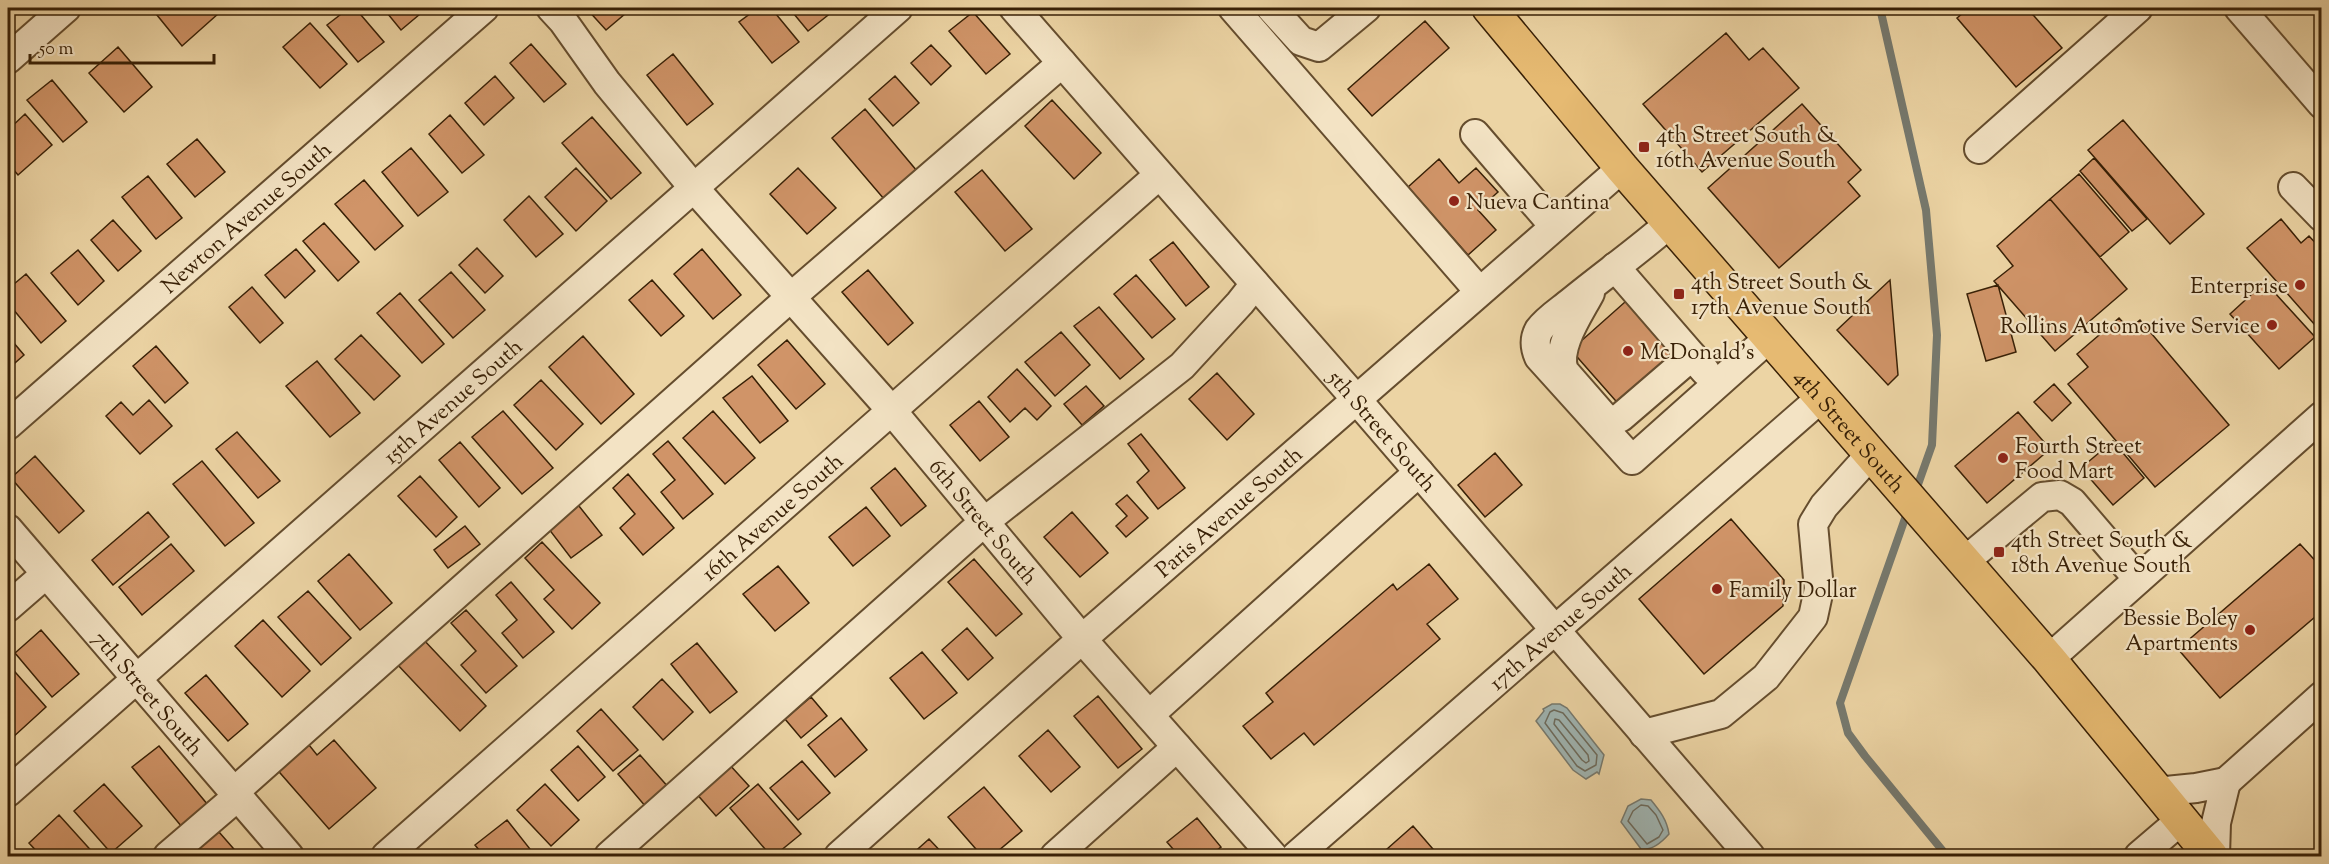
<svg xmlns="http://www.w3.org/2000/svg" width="2329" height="864" viewBox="0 0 2329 864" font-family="'Sorts Mill Goudy',serif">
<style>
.water{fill:#9fb5b3;stroke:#76796e;stroke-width:1.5}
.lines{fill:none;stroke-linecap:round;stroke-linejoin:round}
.shore{stroke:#6c6a5c;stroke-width:1.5}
.stream{stroke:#76796e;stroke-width:8}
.building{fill:#d09468;stroke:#382006;stroke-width:1.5}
.minor-casing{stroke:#654d2e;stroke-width:32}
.major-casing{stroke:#382006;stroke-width:36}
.minor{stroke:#f3e3c4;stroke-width:28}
.major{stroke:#e6ba72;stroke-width:33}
.poi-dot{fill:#8f2418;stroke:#f3e3c4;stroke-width:2}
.labels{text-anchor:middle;stroke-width:4.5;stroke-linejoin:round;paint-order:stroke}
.poi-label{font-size:22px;fill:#382006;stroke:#f3e3c4;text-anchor:start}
.street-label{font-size:22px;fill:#382006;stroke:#f3e3c4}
</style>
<rect width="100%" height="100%" fill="#ecd4a4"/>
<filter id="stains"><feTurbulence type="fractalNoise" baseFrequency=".00333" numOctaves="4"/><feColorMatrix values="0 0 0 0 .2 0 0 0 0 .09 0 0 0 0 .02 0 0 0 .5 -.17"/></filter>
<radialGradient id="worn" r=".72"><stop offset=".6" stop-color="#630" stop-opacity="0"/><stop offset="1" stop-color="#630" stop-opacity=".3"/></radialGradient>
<path class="water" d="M1552 704H1560L1567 708 1604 755 1599 774 1597 772 1586 779 1573 770 1536 721 1544 711 1543 709Z
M1641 799 1651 800C1660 811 1667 820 1669 834 1662 842 1652 851 1641 849L1621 822 1628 806Z"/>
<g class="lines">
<path class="shore" d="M1554 710 1563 713 1597 755 1596 765 1585 771 1577 766 1545 723 1550 712Z
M1555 719 1559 720 1588 755 1589 761 1586 763 1582 760 1554 724Z
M1641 805 1648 806 1656 815 1663 830 1659 837 1647 844 1628 821 1633 811Z"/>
<path class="stream" d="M1880 8 1926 210 1937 335 1932 445 1915 493
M1908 510 1840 703 1848 733 1865 756 1947 856"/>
</g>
<path class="building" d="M166 8H214L219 13 182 46 157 15Z
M349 8H355L384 42 358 62 327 25Z
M383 8H425L426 9 401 30Z
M586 8H632L606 30Z
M758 8H771L799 42 772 63 739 22Z
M789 8H837L808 31Z
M1969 8H2027L2062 48 2016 87 1957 18Z
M2310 8H2322V18L2320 19Z
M973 12 1010 54 986 74 949 31Z
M1425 21 1449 48 1372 116 1348 89Z
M310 23 347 64 320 88 283 47Z
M1726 33 1749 60 1763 48 1799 88 1702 172 1643 104Z
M531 44 566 84 544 102 510 63Z
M931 45 951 66 931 85 911 63Z
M118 47 152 87 124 112 89 73Z
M673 54 713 104 687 125 647 75Z
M495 76 514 98 484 125 465 103Z
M895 76 919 103 893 126 869 99Z
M52 80 87 122 63 142 27 100Z
M1052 100 1101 153 1074 179 1025 126Z
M1802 104 1861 170 1848 182 1860 196 1779 268 1708 188Z
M865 109 917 171 884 199 832 138Z
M25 114 52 145 18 175 8 163V130Z
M450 115 484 155 462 173 429 134Z
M592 117 641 173 611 199 562 143Z
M2123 120 2204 214 2170 244 2088 150Z
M197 139 225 172 195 197 167 164Z
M411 148 448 192 418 216 382 172Z
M2094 158 2147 219 2132 231 2080 171Z
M1439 159 1459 183 1476 168 1498 192 1478 210 1496 230 1468 255 1408 187Z
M576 168 607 201 576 231 545 197Z
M798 168 836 208 807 234 770 194Z
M982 170 1032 229 1005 251 955 192Z
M2079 174 2129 232 2100 257 2050 199Z
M148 176 182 218 156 239 122 197Z
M364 180 403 226 375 250 335 204Z
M529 196 563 234 536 257 504 220Z
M2050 199 2127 289 2055 351 1994 281 2013 266 1997 246Z
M2281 219 2301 243 2309 236 2322 250V320L2315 325 2247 248Z
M113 220 141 251 118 271 91 240Z
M324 223 359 262 338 281 303 241Z
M1173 242 1209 287 1186 306 1150 260Z
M477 248 503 276 485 293 459 265Z
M296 249 315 271 285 298 265 275Z
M702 249 741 295 713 319 674 274Z
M78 250 104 281 78 305 51 273Z
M868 270 913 323 888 345 842 292Z
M451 272 485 310 453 338 419 300Z
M26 274 66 321 41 343 8 303V289Z
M1136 275 1175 319 1152 338 1114 294Z
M652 280 684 316 661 336 629 300Z
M1890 280 1898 375 1888 385 1837 330Z
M2265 282 2315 337 2279 369 2230 314Z
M1998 285 2016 352 1986 361 1967 294Z
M252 287 283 323 260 343 229 307Z
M400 293 444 344 422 363 377 313Z
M1634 294 1681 357 1622 408 1571 350Z
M1099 307 1144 359 1120 379 1074 326Z
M2119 318 2129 329 2140 320 2229 425 2155 487 2068 384 2088 367 2077 354Z
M1061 332 1090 365 1055 396 1025 362Z
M361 335 400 376 374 400 335 359Z
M8 336 24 355 8 369Z
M583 336 634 394 601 424 549 367Z
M787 340 825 384 796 409 758 365Z
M156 346 188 383 165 403 133 366Z
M317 361 360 413 330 437 286 386Z
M1017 369 1051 406 1037 420 1025 408 1010 422 988 397Z
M1217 373 1254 414 1227 440 1189 399Z
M752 376 788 421 760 443 723 398Z
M541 380 583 424 556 450 514 405Z
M2054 384 2071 403 2052 421 2034 402Z
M1086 386 1104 406 1082 425 1064 404Z
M149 400 172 426 140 454 106 416 121 402 133 415Z
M979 401 1009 437 980 461 950 425Z
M503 411 553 468 522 494 472 437Z
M713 411 755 458 725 484 683 438Z
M2018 412 2050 449 1987 503 1955 466Z
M237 432 280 481 258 498 216 449Z
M1141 434 1185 488 1158 509 1137 482 1149 471 1128 444Z
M668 441 713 494 683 519 661 492 675 480 653 454Z
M2113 441 2144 478 2113 505 2081 468Z
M460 442 500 488 479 507 439 460Z
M1495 453 1522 485 1485 517 1458 485Z
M35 456 84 511 59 533 11 478Z
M202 461 254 523 225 546 173 484Z
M895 468 926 506 901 526 871 488Z
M628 474 674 528 643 555 620 528 635 514 613 488Z
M420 476 457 517 436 537 398 496Z
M1127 495 1148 518 1126 537 1116 526 1127 516 1116 504Z
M575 501 602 535 571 558 545 524Z
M866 507 890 536 853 566 829 537Z
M148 512 169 537 113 585 92 560Z
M1072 512 1108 553 1080 577 1044 537Z
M1731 519 1784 580 1783 606 1704 674 1639 599Z
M465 526 480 544 448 568 434 550Z
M542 542 600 603 572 629 544 599 554 590 525 558Z
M171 544 194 571 142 615 119 587Z
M2300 544 2322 568V611L2220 698 2178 649Z
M349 554 392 603 360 630 318 581Z
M974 559 1022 614 996 636 948 582Z
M1429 564 1458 599 1427 624 1440 639 1314 745 1304 733 1271 759 1243 726 1273 702 1266 693 1393 584 1397 590Z
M778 566 809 603 775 631 743 594Z
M511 582 554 632 523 658 502 633 517 620 496 595Z
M308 591 351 638 321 665 278 617Z
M466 610 517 666 486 693 461 665 476 651 451 623Z
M263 620 310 671 282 697 235 646Z
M967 628 993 658 968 680 942 650Z
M41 630 79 674 52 697 15 653Z
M422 638 486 706 460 731 396 663Z
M697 643 737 692 710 713 671 664Z
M922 652 957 693 924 719 890 678Z
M8 664 46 707 11 739 8 735Z
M206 675 248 724 228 741 185 693Z
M662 679 693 712 663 740 633 707Z
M1098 696 1142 749 1118 768 1074 716Z
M811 697 827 716 801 738 785 719Z
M601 709 638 750 613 771 577 731Z
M841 718 867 750 835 777 808 745Z
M1048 730 1080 767 1051 792 1019 756Z
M305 740 317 755 334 740 376 788 329 829 274 766Z
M159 746 208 805 182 827 132 767Z
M578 746 605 777 578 801 551 770Z
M640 755 669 788 646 807 618 774Z
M802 761 830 793 798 820 770 788Z
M728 763 749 786 716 816 695 792Z
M104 784 142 826 111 853 74 811Z
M545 784 579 820 551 846 517 810Z
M758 784 801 834 774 856H771L730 808Z
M984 787 1022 831 992 856H982L948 817Z
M59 815 96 856H41L29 843Z
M1197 818 1221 847 1209 856H1179L1167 842Z
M507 820 530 849 521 856H484L475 845Z
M1413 826 1439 856H1393L1387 849Z
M219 832 240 856H189Z
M929 839 945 856H910Z
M670 851 675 856H663Z"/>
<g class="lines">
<g class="minor-casing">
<g id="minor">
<path id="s1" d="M551 8 563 21 607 83 693 187 892 411 1082 639 1273 856"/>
<path id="s2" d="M1014 8 1356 399 1750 856"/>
<path d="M1233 8 1479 291"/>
<path d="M1271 8 1301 41 1319 47 1366 8"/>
<path d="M2239 8 2322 104"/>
<path d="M8 59 66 8"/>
<path d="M1475 134 1554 226"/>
<path d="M1979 149 2138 8"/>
<path d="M2293 187 2322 217"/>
<path d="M1670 223C1638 251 1604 275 1571 302 1560 311 1547 319 1539 330 1534 339 1535 348 1539 357L1632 460 1770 337"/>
<path d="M1615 267 1705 371"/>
<path d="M1590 293C1579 314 1555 348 1564 371L1605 418 1613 421 1621 417 1692 356"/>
<path id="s3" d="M8 425 484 8"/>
<path id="s4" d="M8 529 289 856"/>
<path d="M1965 561 2042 497 2060 495 2072 502 2138 579"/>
<path d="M8 607 46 574"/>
<path d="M2049 659 2322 416"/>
<path d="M1149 715 1419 472"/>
<path d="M1644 734 1721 714 1766 677 1813 617 1819 589 1813 524 1824 506 1871 454"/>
<path d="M2226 782 2322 696"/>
<path id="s5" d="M8 792 898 8"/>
<path d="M234 792 791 297 1062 63"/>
<path d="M2156 792 2196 788 2226 782 2216 823 2215 856"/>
<path d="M168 856 238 796"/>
<path id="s6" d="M386 856 1159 175"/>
<path d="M609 856 984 522 1182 366 1240 303 1255 284"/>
<path id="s7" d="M839 856 1082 639 1622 168"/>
<path d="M1055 856 1177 747"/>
<path id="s8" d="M1296 856 1822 397"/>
<path d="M2139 856 2180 821"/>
</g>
</g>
<g class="major-casing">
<g id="major">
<path id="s9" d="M1489 8 1622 168 2049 659 2211 856"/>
</g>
</g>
<use href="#minor" class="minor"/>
<use href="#major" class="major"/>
</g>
<g class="poi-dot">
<rect x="1638" y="141" width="12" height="12" rx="3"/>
<circle cx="1454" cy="201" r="6"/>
<circle cx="2300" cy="285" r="6"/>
<rect x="1673" y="288" width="12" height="12" rx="3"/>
<circle cx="2272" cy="325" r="6"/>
<circle cx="1628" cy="351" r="6"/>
<circle cx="2003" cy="458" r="6"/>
<rect x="1993" y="546" width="12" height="12" rx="3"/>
<circle cx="1717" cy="589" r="6"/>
<circle cx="2250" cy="630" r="6"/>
</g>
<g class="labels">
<g class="poi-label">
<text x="1656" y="142">4th Street South &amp;<tspan x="1656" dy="25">16th Avenue South</tspan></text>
<text x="1466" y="209">Nueva Cantina</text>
<text x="1691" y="289">4th Street South &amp;<tspan x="1691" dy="25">17th Avenue South</tspan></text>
<text x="2288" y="293" text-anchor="end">Enterprise</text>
<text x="2260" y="333" text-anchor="end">Rollins Automotive Service</text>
<text x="1640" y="359">McDonald's</text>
<text x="2015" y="453">Fourth Street<tspan x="2015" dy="25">Food Mart</tspan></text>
<text x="2011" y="547">4th Street South &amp;<tspan x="2011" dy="25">18th Avenue South</tspan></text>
<text x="1729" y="597">Family Dollar</text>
<text x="2238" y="625" text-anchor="end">Bessie Boley<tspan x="2238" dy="25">Apartments</tspan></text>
</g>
<g class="street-label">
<text dy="8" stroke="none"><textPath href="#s3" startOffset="316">Newton Avenue South</textPath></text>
<text dy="8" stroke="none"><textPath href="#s5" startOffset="592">15th Avenue South</textPath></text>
<text dy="8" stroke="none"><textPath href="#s2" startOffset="561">5th Street South</textPath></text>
<text dy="8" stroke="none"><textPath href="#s9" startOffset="556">4th Street South</textPath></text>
<text dy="8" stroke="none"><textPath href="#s7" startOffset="520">Paris Avenue South</textPath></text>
<text dy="8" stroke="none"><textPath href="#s6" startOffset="514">16th Avenue South</textPath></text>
<text dy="8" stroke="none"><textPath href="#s1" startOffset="672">6th Street South</textPath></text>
<text dy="8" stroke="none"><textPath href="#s8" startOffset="350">17th Avenue South</textPath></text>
<text dy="8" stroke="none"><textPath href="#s4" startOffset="216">7th Street South</textPath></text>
</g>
</g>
<rect width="2329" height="864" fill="none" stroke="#ecd4a4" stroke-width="30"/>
<rect x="9" y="9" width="2311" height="846" fill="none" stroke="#382006" stroke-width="3"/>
<rect x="15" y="15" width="2299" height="834" fill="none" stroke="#382006" stroke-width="1.5"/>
<path d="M30 54v9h184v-9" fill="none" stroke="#382006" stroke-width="3"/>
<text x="39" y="54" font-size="18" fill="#382006" stroke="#f3e3c4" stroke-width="4.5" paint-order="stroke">50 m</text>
<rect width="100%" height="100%" filter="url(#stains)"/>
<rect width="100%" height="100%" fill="url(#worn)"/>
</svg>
